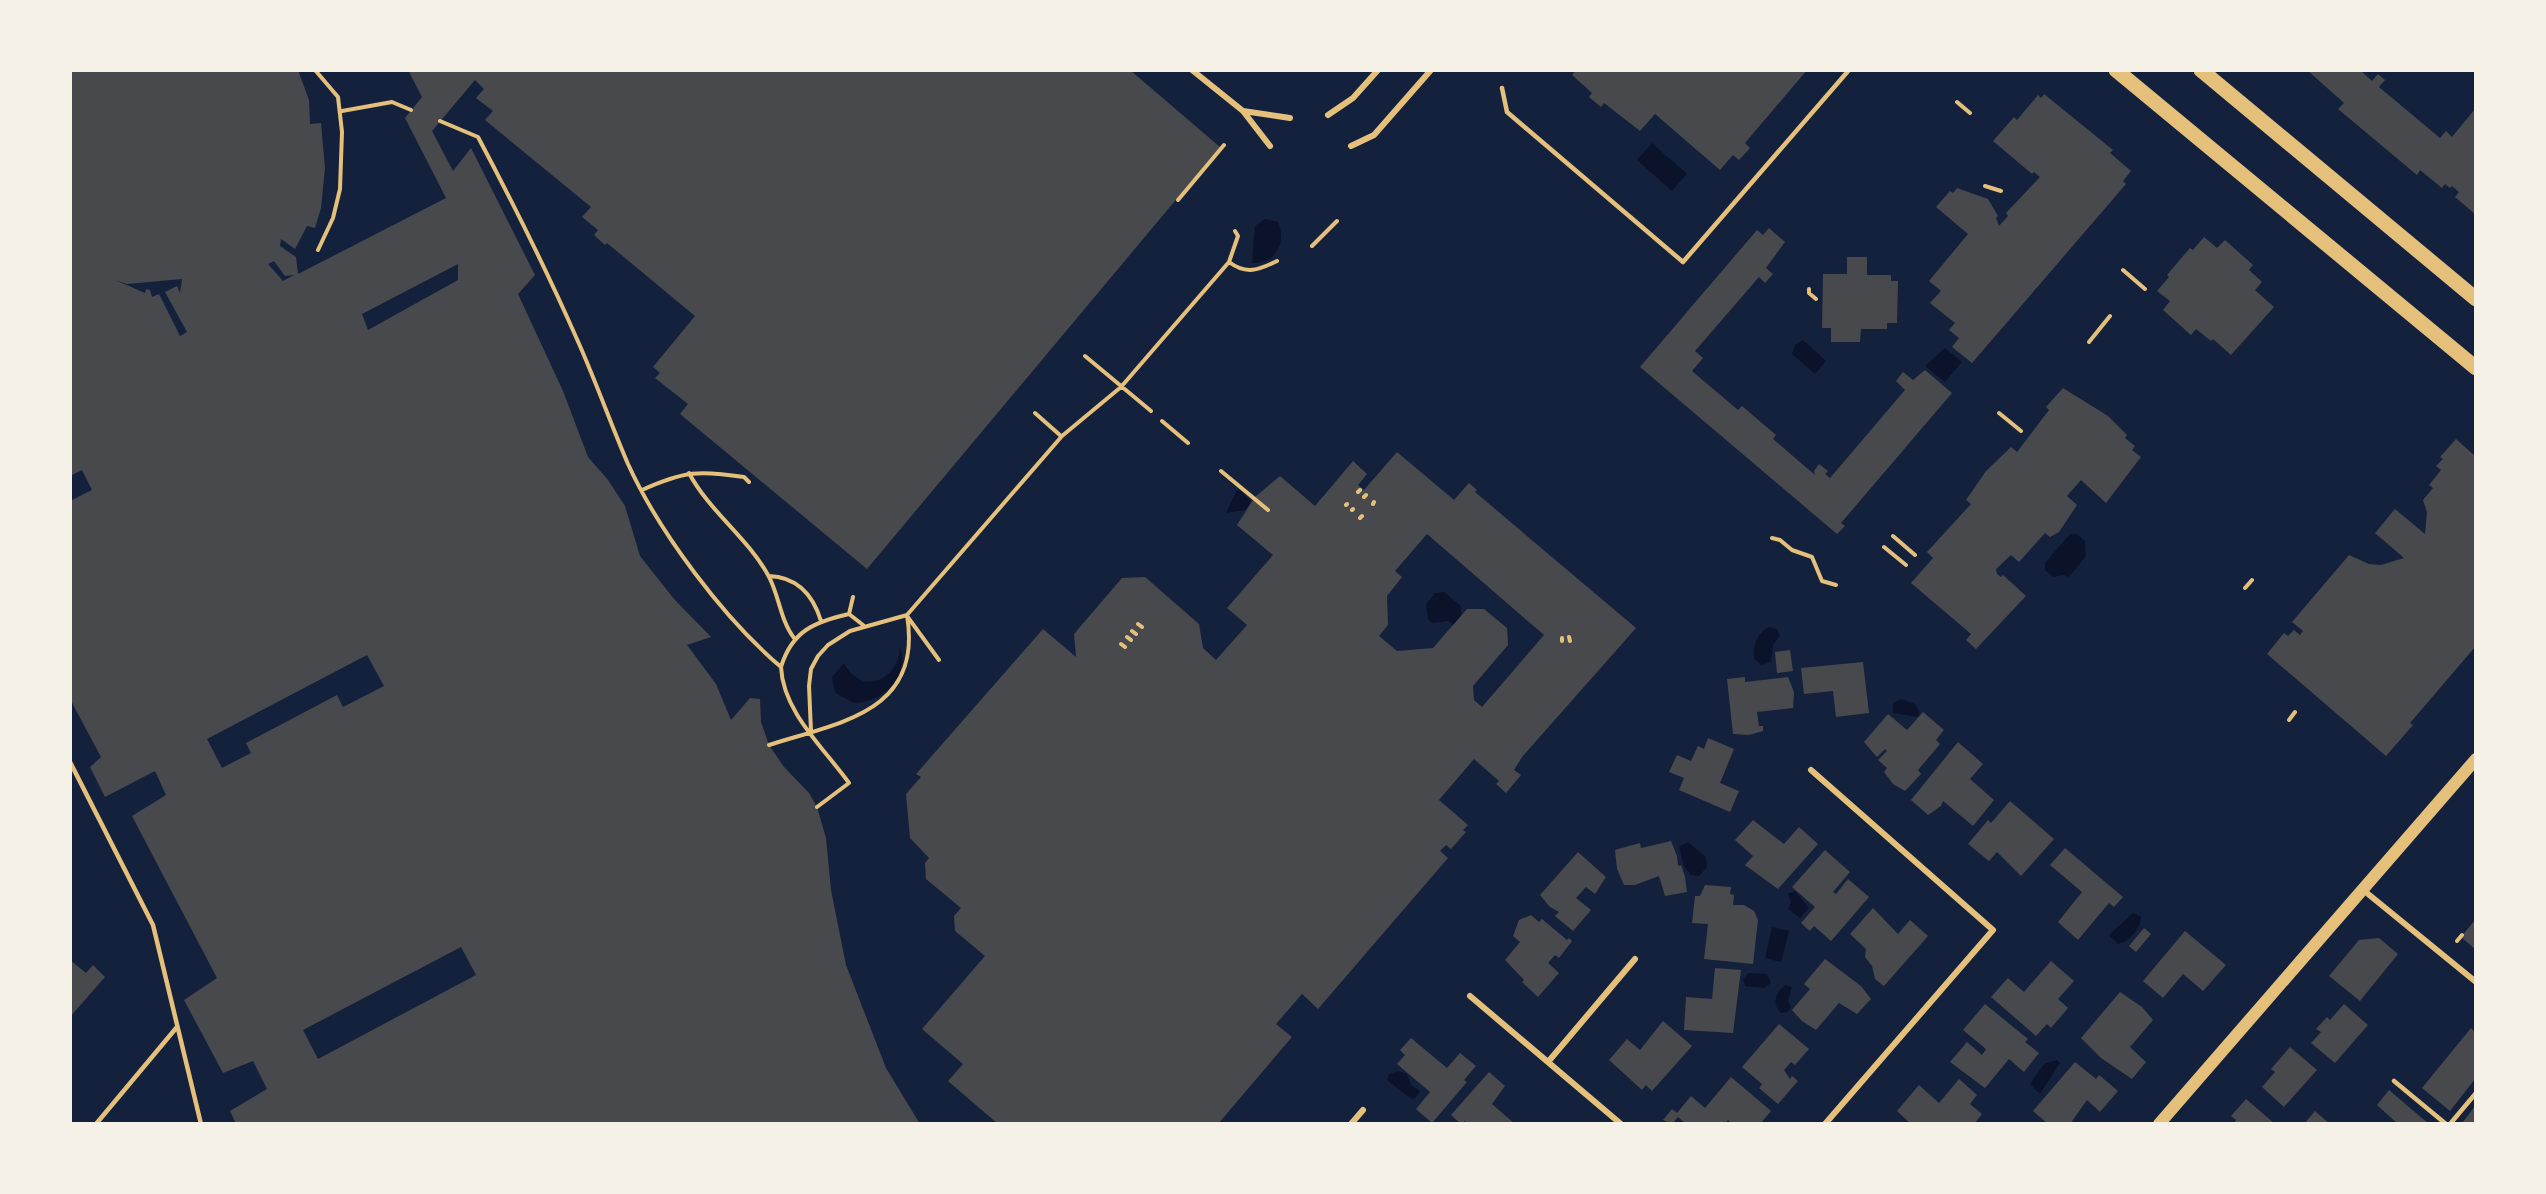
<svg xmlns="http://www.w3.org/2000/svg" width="2546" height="1194" viewBox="0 0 2546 1194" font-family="Commissioner,sans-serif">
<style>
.water{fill:#0b132b}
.building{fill:#48494c;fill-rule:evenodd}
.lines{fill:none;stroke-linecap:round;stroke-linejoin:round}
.path{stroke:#e5c07b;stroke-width:4}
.service{stroke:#e5c07b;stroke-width:4.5}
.minor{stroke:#e5c07b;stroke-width:6}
.secondary{stroke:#e5c07b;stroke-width:12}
.primary{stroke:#e5c07b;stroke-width:15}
</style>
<rect width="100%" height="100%" fill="#14213d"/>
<path class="water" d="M1652 143 1687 174 1672 191 1637 160Z
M1265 219 1278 222C1287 242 1276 264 1252 263L1255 226Z
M1803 340 1826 361 1815 374 1792 354 1795 345Z
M1945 348 1962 362 1945 382 1925 366Z
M1237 490 1242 492 1251 502 1245 510 1226 513Z
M2070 534H2077L2085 541 2086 556 2069 577 2064 575 2053 577 2045 570V563Z
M1444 592 1461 606V615L1485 635 1464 634 1449 621 1432 623 1428 619 1426 604 1435 593Z
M1768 627 1777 629 1780 636 1773 645 1771 662 1761 665 1754 658C1753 646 1757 634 1768 627Z
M900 647C911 676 882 703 854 703L835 693 832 677 844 663C862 698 899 679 900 647Z
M1902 699 1915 704 1920 713 1918 717 1893 713V703Z
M1688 842 1706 857 1707 867 1699 876 1691 875 1684 866 1679 847Z
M1795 891 1809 908 1800 918 1788 909 1791 902 1788 894Z
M2133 913 2141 917C2141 928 2129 942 2118 944L2109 935Z
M1772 927 1789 931 1781 962 1765 958Z
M1749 973 1767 974 1771 983 1764 988 1745 986 1743 979Z
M1786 985 1792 987 1788 1001 1791 1007 1788 1012 1781 1013C1771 1004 1776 991 1786 985Z
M2057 1060 2060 1063 2040 1094 2030 1084 2044 1064Z
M1399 1071 1407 1074 1411 1085 1420 1091 1414 1099 1410 1098 1387 1080 1389 1074Z"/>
<path class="building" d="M70 70H298L309 100 310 124 321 123 325 168 321 208 315 228 307 226 295 249 281 239 280 246 296 257 298 274 446 198 405 118 422 97 408 70H1130L1220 147 867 569 680 414 688 404 655 378 660 373 653 367 695 316 607 243 605 245 594 235 598 230 582 217 591 207 485 120 493 111 476 98 484 89 475 80 432 131 453 171 471 148 535 275 518 294 563 391 588 457 608 480 625 506 640 556 674 599 711 637 687 645 716 684 731 720 750 698 760 699 761 722 769 745 784 767 809 793 817 807 826 838 831 890 846 965 886 1068 920 1124H236L230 1111 267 1089 253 1061 223 1073 184 1000 217 978 132 816 166 795 155 771 105 797 90 767 101 757 70 699V501L92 490 82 470 70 476ZM274 261 285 276 294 275 283 281 268 264ZM458 264V280L368 330 362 314ZM182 279 180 293 177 286 165 292 187 332 180 336 159 294 152 297 150 290 146 289 145 293 115 280 127 284ZM367 655 384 686 343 707 337 695 246 743 251 753 222 768 207 739ZM461 947 476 975 318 1059 303 1030Z
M1576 70H1807L1745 143 1750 148 1739 160 1733 155 1720 170 1655 114 1640 131 1604 103 1601 107 1589 97 1592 93 1572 75Z
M2307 70H2360L2372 81 2378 74 2385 80 2379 87 2440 138 2446 131 2452 137 2475 109V214L2455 197 2459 192 2452 186 2450 188 2445 184 2442 188 2420 170 2417 175 2338 109 2344 103Z
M2044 94 2113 150 2110 153 2131 171 2123 181 2126 184 1972 363 1952 347 1959 338 1949 330 1955 323 1930 303 1941 291 1929 281 1968 234 1936 207 1950 191 1953 193 1957 188 1988 199 1998 216 1996 218 1999 226 2008 216 2006 213 2040 177 2034 172 2032 174 1993 141 2014 117 2017 120 2038 95 2041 98Z
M1769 228 1785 242 1766 268 1773 274 1765 283 1759 277 1695 351 1703 358 1692 371 1738 410 1742 406 1776 435 1773 439 1815 475 1814 471 1819 464 1828 471 1825 474 1830 478 1905 390 1896 381 1903 372 1913 380 1925 370 1952 393 1841 523 1845 526 1837 534 1640 367 1757 230 1763 235Z
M2204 237 2217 248 2225 240 2253 265 2249 270 2262 282 2255 290 2274 307 2231 355 2213 339 2211 341 2196 329 2191 335 2163 310 2170 301 2157 291 2169 277 2167 275 2190 248 2193 250Z
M1847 257H1867V275H1891V281H1898L1897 323H1887V329H1861L1860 342H1831V328H1822L1823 274H1847Z
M2063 388 2108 416 2127 435 2125 438 2135 446 2132 450 2141 457 2106 503 2081 480 2067 496 2077 505 2059 532 2050 537 2045 533 2019 562 2011 555 1996 569 1997 574 2001 577 2003 575 2026 596 1976 649 1966 640 1971 634 1911 583 1933 558 1927 552 1971 504 1966 500 1986 471 2011 447 2017 452 2049 410 2046 407Z
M2456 439 2475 456V647L2410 723 2413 725 2386 756 2267 654 2284 633 2288 636 2294 630 2300 635 2303 631 2292 622 2349 555 2369 564 2381 565 2404 558 2375 533 2395 509 2425 534 2427 512 2423 500 2433 488 2429 485 2441 470 2436 466 2443 459 2440 457Z
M1397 452 1454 500 1469 483 1477 490 1475 492 1636 628 1522 757 1514 770 1521 775 1506 793 1496 784 1499 781 1474 759 1439 800 1468 825 1463 830 1466 832 1451 849 1446 845 1440 851 1448 858 1318 1009 1302 994 1276 1024 1292 1037 1218 1124H998L948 1081 963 1064 922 1029 985 956 955 931 954 916 961 908 926 879 925 863 929 858 910 838 906 794 921 777 916 774 1043 629 1076 657 1074 634 1122 578 1145 577 1199 624 1203 648 1216 660 1247 625 1227 608 1273 555 1237 525 1255 497 1280 476 1315 506 1353 461 1367 474 1358 485 1364 490ZM1427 534 1544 635 1482 707 1474 700 1473 686 1508 645 1507 628 1484 609H1467L1433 648 1397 651 1379 636 1388 625 1387 596 1402 577 1395 571Z
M1790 650 1793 671 1777 673 1775 652Z
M1863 662 1869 713 1836 717 1833 691 1804 694 1801 668Z
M1745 677V682L1788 677 1794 692 1793 708 1757 712 1759 726H1763V731L1749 735 1733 734 1727 679Z
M1923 712 1944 730 1936 740 1940 744 1918 770 1921 774 1905 791 1893 784 1884 772 1887 768 1878 760 1887 751 1885 749 1877 757 1864 742 1888 714 1907 730Z
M1708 738 1734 749 1720 783 1739 791 1730 812 1679 790 1684 778 1669 772 1677 755 1691 761 1698 746 1704 749Z
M1958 742 1983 764 1970 779 1994 800 1973 826 1943 801 1941 806 1928 815 1911 800Z
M2010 801 2054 839 2021 876 1997 852 1989 861 1968 844 1988 820 1991 823Z
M1753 820 1784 844 1799 827 1818 844 1778 889 1745 865 1753 856 1735 840Z
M1671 841 1677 856 1678 866 1681 865 1685 877 1687 892 1665 896 1659 876 1635 885H1624L1617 869 1615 850 1640 843 1641 848Z
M2065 848 2123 897 2114 907 2109 903 2078 940 2058 922 2082 892 2050 865Z
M1825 850 1850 872 1833 892 1836 894 1848 879 1869 897 1831 941 1814 926 1810 931 1801 923 1815 907 1792 887Z
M1578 852 1606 877 1595 894 1586 887 1576 898 1591 910 1573 931 1555 916 1559 912 1550 907 1540 895Z
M1705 885 1731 887 1730 894 1734 895 1733 905H1744L1754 911 1758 920 1753 964 1704 959 1708 924 1692 923 1695 896H1700Z
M1873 908 1898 934 1910 920 1928 936 1884 986 1875 979 1872 966 1865 957 1866 949 1850 934Z
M1531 915 1539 922 1542 919 1567 940 1569 938 1572 941 1559 958 1555 955 1548 963 1559 973 1538 997 1522 982 1524 980 1505 960 1520 942 1513 936 1519 920Z
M2475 920V949L2461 937Z
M2144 928 2151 934 2136 952 2129 946Z
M2185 931 2226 965 2203 991 2183 974 2163 998 2143 981Z
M2379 938 2398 954 2360 1001 2329 976 2359 940Z
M1825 959 1861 986 1871 999 1857 1014 1839 1003 1816 1030 1802 1021 1792 1010 1810 989 1804 984Z
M70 960 86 973 93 965 105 977 70 1017Z
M2051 961 2074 981 2058 999 2068 1008 2051 1028 2047 1024 2036 1036 1991 997 2008 978 2024 992Z
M1715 968 1741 970 1733 1033 1684 1030 1686 997 1712 999Z
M2120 992 2142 1007 2153 1020 2130 1047 2146 1062 2132 1079 2101 1058 2081 1038Z
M1985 1004 2028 1039 2025 1042 2039 1053 2024 1072 2009 1059 1985 1088 1950 1062 1967 1042 1982 1055 1986 1049 1963 1030Z
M2344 1004 2368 1025 2335 1063 2311 1043 2321 1032 2316 1029 2327 1017 2330 1020Z
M1663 1021 1692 1046 1652 1091 1646 1085 1642 1090 1609 1060 1627 1039 1640 1050Z
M1779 1024 1809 1049 1795 1065 1791 1062 1784 1070 1790 1079 1792 1076 1798 1081 1778 1104 1759 1088 1762 1084 1742 1067Z
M2471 1028 2475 1032V1079L2450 1111 2422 1088Z
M1411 1038 1447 1068 1460 1053 1476 1066 1464 1080 1467 1082 1432 1123 1416 1109 1430 1092 1397 1064 1405 1055 1400 1050Z
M2290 1047 2317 1070 2284 1107 2262 1087 2275 1072 2271 1069Z
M2075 1062 2096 1079 2099 1075 2118 1091 2100 1112 2087 1100 2070 1124H2048L2033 1111Z
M1489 1072 1505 1086 1492 1104 1515 1124H1468L1465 1121 1461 1124 1451 1115Z
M1731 1077 1771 1111 1760 1124H1732L1728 1120 1725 1124H1686L1678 1117 1672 1124 1663 1120 1672 1109 1677 1113 1691 1096 1705 1108Z
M1959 1079 1977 1095 1970 1104 1982 1114 1974 1124H1911L1897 1111 1919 1085 1939 1103Z
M2389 1090 2429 1124H2398L2377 1105Z
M2246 1099 2275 1124H2233L2236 1120 2231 1116Z
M2475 1106V1124H2465L2463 1122Z
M2315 1111 2330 1124H2304Z"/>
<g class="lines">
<path class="path" d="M315 70 338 97 342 132 340 189 333 218 318 250
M1957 102 1970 113
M342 111 392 102 411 110
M440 121 478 137C513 203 546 269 576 337 595 379 610 422 628 464 659 532 724 619 781 667 783 712 824 748 849 783L817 807
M1985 186 2001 191
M1178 200 1224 145
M1235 231 1238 236 1229 262C1246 275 1259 270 1277 261
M1312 246 1337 221
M2123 270 2145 289
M1809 289V293L1816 299
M2089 342 2110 316
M1085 356 1151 411
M1035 413 1061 436
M1999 413 2021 431
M1162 421 1188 443
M1221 471 1268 510
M689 473C709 511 747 537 768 575 779 594 780 620 794 638
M642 490C684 471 699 470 744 477L749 482
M1358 492 1360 490
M1364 497 1366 495
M1373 504 1374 502
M1346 505 1347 504
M1352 510 1353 509
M1360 518 1362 516
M1893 536 1915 555
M1772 538 1780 540 1792 550 1812 557 1822 581 1836 585
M1884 547 1906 565
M769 576C797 577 813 595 821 621
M2245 588 2252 580
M849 614 853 597
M907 616 939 660
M1138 624 1142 627
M1132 631 1136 634
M1127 637 1131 640
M1569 637 1570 641
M1562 638V641
M1121 644 1125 647
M781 667C792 631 814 622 849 614L863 625
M2289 720 2295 712
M811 731 809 686 811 669 818 656 828 645 850 631 907 615 1062 436 1121 387 1229 262
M769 745C841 722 923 712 907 615
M2457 941 2462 935"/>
<path class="service" d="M1502 88 1507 112 1683 262 1849 70
M70 762 153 925 201 1124
M2394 1081 2446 1124
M96 1124 177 1027
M2450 1124 2476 1093"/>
<path class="minor" d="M1192 70 1243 111 1270 146
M1243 111 1290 118
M1328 115 1353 98 1378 70
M1351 146 1374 135 1431 70
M1811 770 1993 930 1825 1124
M2362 889 2476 982
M1470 996 1621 1124
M1548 1062 1635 959
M1351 1124 1363 1110"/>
<path class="secondary" d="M2159 1124 2476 759"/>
<path class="primary" d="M2116 70 2476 368
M2201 70 2476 299"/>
</g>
<rect width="2546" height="1194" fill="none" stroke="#f6f1e7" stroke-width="144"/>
</svg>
